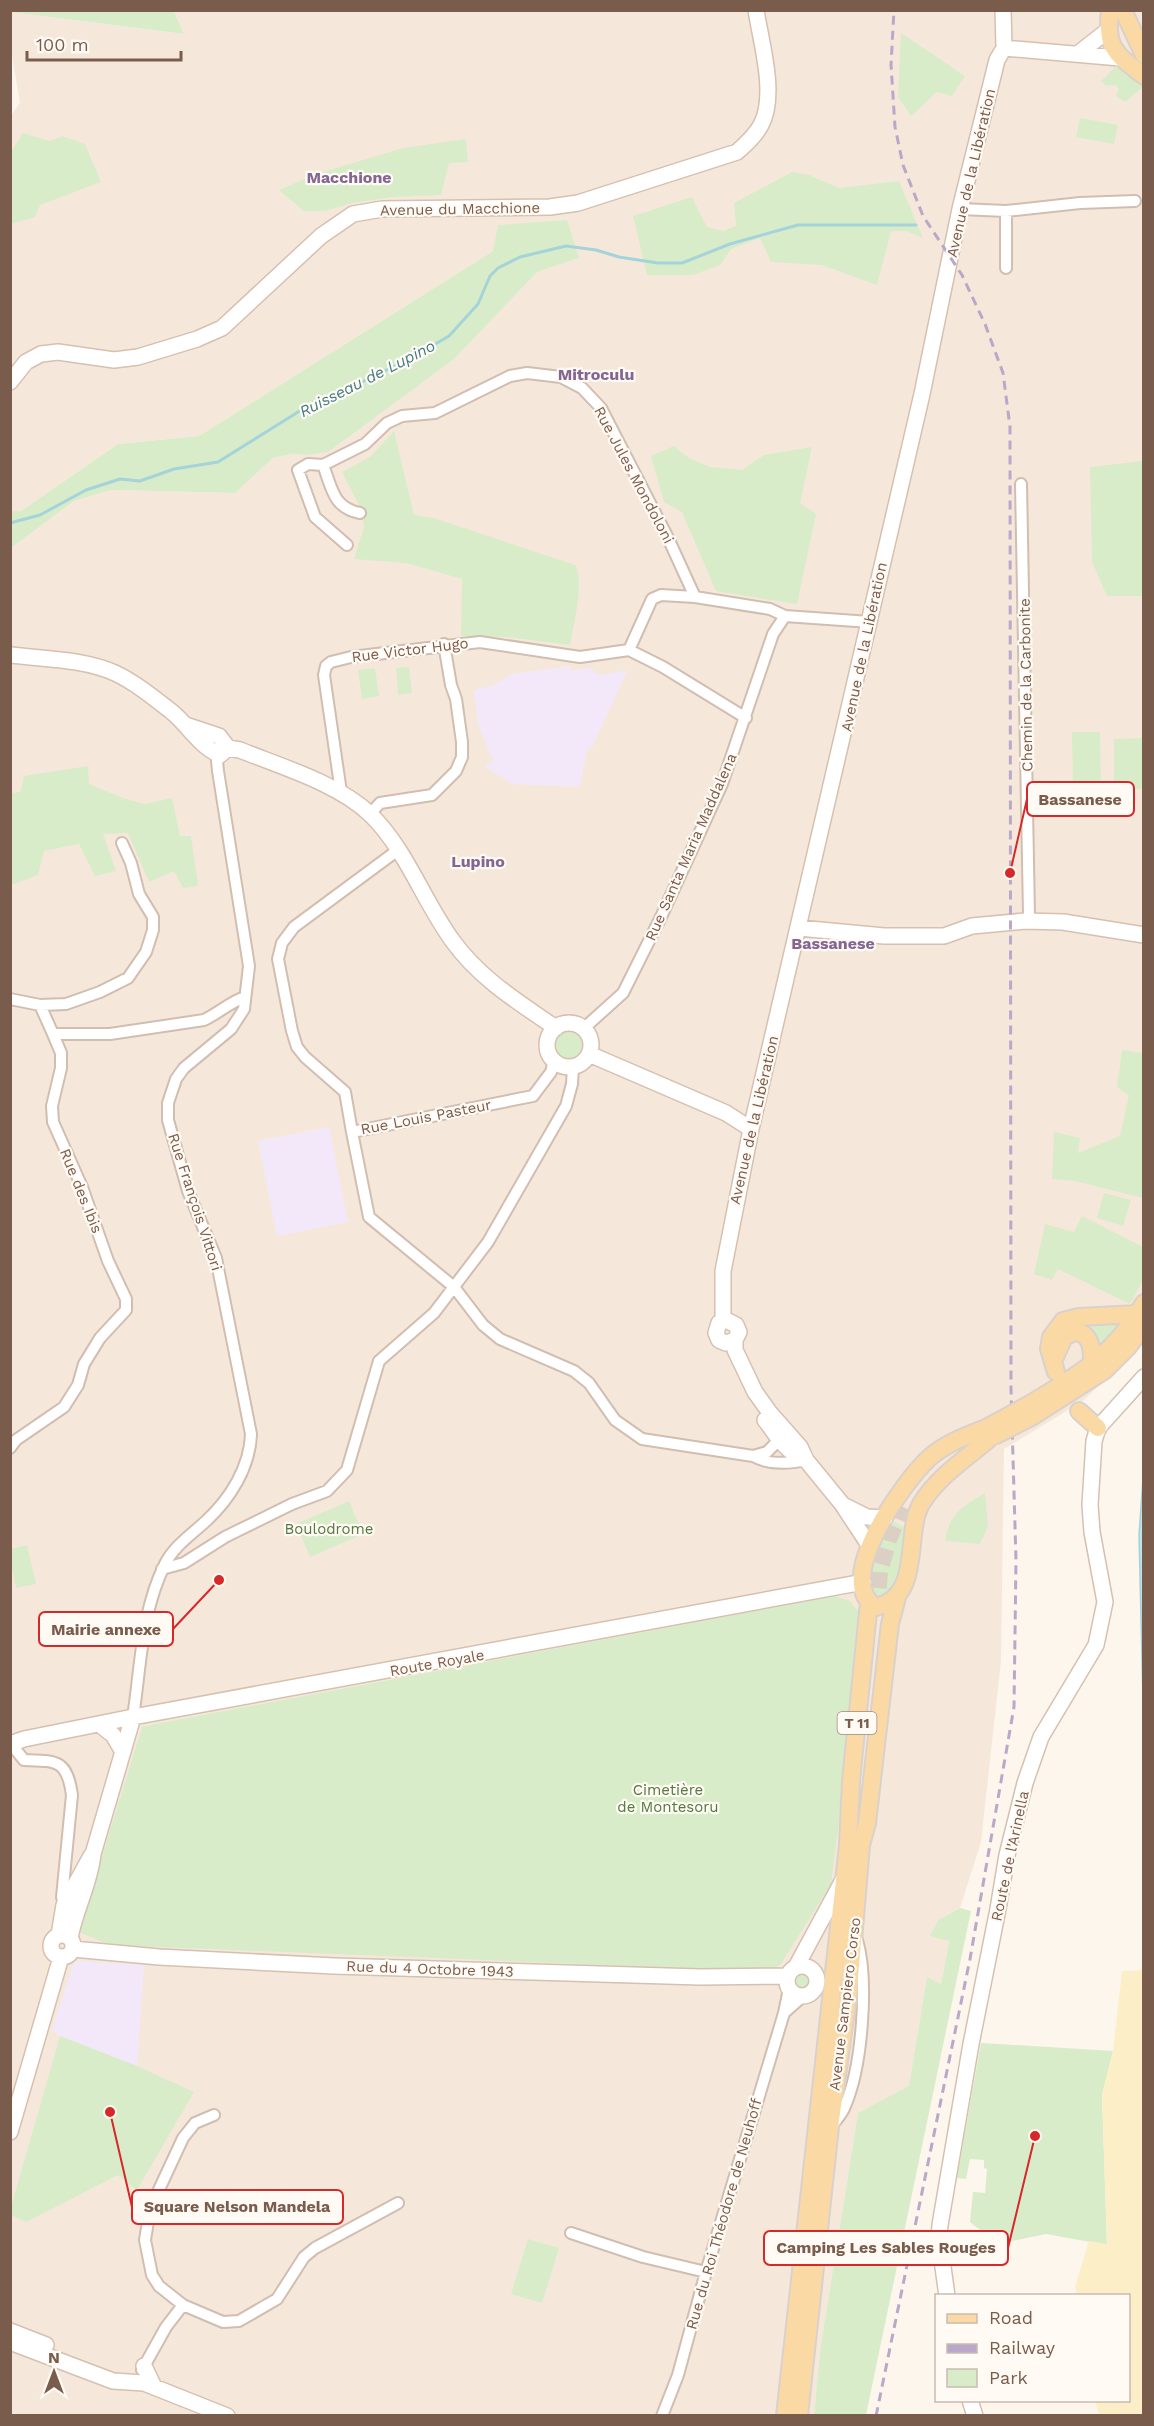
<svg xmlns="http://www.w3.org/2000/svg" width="1154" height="2426" viewBox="0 0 1154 2426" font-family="'Work Sans',sans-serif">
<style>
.residential{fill:#f5e8da}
.education{fill:#f3e8fa}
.green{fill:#d8ecc9}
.sand{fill:#fcefc7}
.water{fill:#bfe3e8;stroke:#a5d3da;stroke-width:1.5}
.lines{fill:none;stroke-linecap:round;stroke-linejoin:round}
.stream{stroke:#a5d3da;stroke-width:3}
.primary-tunnel{stroke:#dcd0c4;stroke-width:16;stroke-dasharray:16 8;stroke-linecap:butt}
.street-casing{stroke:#d1beb0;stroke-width:14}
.secondary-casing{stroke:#d6c0b0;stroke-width:18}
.primary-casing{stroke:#dad1cd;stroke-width:20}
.street{stroke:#fff;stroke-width:10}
.secondary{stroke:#fff;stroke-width:15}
.primary{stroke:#fbd9a5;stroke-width:16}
.rail{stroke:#b9a8c9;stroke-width:3;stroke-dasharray:9 6;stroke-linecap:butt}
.primary-bridge-casing{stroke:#dad1cd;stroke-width:20;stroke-linecap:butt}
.primary-bridge{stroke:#fbd9a5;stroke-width:16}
.labels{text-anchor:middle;stroke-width:4.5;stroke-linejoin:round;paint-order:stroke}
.shield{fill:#fffaf3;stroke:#a28b7f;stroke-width:1.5}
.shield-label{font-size:14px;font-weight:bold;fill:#7a5c4d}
.street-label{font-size:15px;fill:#7a5c4d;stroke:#fffaf3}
.park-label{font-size:15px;fill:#537a41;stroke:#fffaf3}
.neighbourhood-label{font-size:16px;font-weight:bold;fill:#846695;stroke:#fffaf3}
.water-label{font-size:16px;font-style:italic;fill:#437c86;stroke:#fffaf3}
.leader{fill:none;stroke:#d62828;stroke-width:2}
.callout-dot{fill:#d62828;stroke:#fffaf3;stroke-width:2}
.callout{fill:#fffaf3;stroke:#d62828;stroke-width:2}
.callout-label{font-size:16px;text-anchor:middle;font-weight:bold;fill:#7a5c4d}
</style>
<rect width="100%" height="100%" fill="#fdf6ec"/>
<path class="residential" d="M174 11H1143V1343L1083 1401 1004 1449 1001 1661 981 1842 960 1908 938 1920 930 1936 949 1940 941 1984 927 1978 909 2087 858 2113 820 2351 814 2415 11 2416V548L74 501 113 490 235 493 273 458 292 454 306 455 315 453 454 358 537 272 579 258 493 251 199 436 118 444 21 511H11L10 117 20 103 11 50V12L184 34Z"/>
<path class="education" d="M570 666 571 671 591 668 597 675 627 671 593 745 587 751 580 787 513 784 485 767 494 758 490 754 478 723 474 692 477 689 492 686 512 674Z
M329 1127 348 1222 277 1236 258 1141Z
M77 1961 144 1965 137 2066 60 2036 52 2030 73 1965Z"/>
<path class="green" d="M11 10 174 11 184 34 11 12Z
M901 33 965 76 952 96 937 92 911 116 898 97Z
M1115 67 1136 78 1143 87 1125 102 1116 96 1119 89 1115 85 1106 86 1101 81Z
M1080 118 1118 125 1114 144 1076 137Z
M23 133 50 141 62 136 85 144 101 182 40 205 35 217 11 224V152Z
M466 139 468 162 449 163 441 195 393 197 352 203 325 211H304L279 190 316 174 403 148Z
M792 172 809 175 839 188 899 181 923 238 906 231H891L877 285 822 265 771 262 760 238 731 249 720 265 693 275H647L633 216 692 197 707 227 723 231 736 226 734 203Z
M567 220 579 258 537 272 454 359 328 452 306 455 292 454 273 458 235 493 112 490 74 501 11 548V511H21L118 444 199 436 493 251 498 225Z
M394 431 414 515 434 518 575 565C585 581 573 626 570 645L506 637 461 636 462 579 406 563 354 559 364 527 361 509 342 472 370 457Z
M674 446 689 458 710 467 742 470 764 455 812 447 800 503 816 514 797 604 716 591 682 512 664 502 651 456Z
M1143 461V596H1107L1092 562 1090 467Z
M409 667 412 693 398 695 396 668Z
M375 668 379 696 362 699 358 670Z
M1072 732H1100L1101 787H1073Z
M1143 738V789H1114V739Z
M88 766 89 784 123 798 145 804 172 798 180 836H191L198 886 183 888 174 871 149 882 128 833 103 834 116 871 95 876 79 844 44 851 38 875 11 885V794L21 791 24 776Z
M555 1045a14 14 0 1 1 28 0a14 14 0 1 1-28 0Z
M1122 1050 1143 1053V1198L1075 1181 1052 1179 1054 1132 1080 1138 1078 1153 1120 1136 1129 1095 1117 1087Z
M1104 1193 1131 1200 1123 1226 1097 1218Z
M1082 1216 1143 1247V1280L1130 1304 1058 1269 1052 1280 1034 1274 1045 1224 1074 1232Z
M1122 1323 1101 1350 1066 1324Z
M985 1493 988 1527 980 1544 945 1541C950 1512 962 1507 985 1493Z
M349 1501 363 1534 310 1557 296 1524Z
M895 1522 907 1528 909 1538 893 1594 880 1598 874 1596 868 1582 880 1535 886 1525Z
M27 1545 36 1584 16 1588 11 1561V1549Z
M835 1596 850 1601 859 1612 856 1690 831 1884 781 1964 775 1969 756 1971 110 1945 81 1933 80 1928 142 1727 145 1726Z
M960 1908 971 1911 866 2415H814L820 2351 858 2113 909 2086 927 1977 941 1984 949 1941 930 1936 938 1920Z
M791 1981a12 12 0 1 1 24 0a12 12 0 1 1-24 0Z
M60 2036 137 2066 194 2092 137 2190 118 2175 26 2222 11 2215V2207Z
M981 2043 1113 2051 1102 2095 1107 2245 1046 2234 998 2244 970 2222 973 2192 985 2193 987 2169 984 2168V2160L970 2159 966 2179 957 2178Z
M528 2239 559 2248 542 2303 511 2294Z"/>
<path class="sand" d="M1143 1970V2415H1099L1095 2401 1128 2400V2296L1077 2295 1075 2287 1089 2241 1107 2244 1102 2095 1113 2051 1122 1971Z"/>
<path class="water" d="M1143 1479V1699L1139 1535Z"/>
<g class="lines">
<path class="stream" d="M10 523 40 515 86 490 120 479 140 481 174 469 218 462 314 402 356 385 415 356 449 336 478 304 490 276 498 268 520 257 566 246 596 250 619 257 658 263H682L730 244 798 225H916"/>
<path class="primary-tunnel" d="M877 1612 880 1571 890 1537 903 1507"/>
<g class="street-casing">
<path id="street" d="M960 209 1006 211 1080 203 1135 201
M1006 211V268
M323 465 365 444 387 423 402 416 435 413 510 376 527 373 561 377 582 388 601 408 668 538 695 597
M1021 484 1029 915 1025 921
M347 545 315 517 298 470 308 464 323 465C332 488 333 508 360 513
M629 650 652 599 661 595 695 597 770 609 785 616 870 622
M341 792 324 675 326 666 331 662 351 657 480 642 580 657 629 650 663 667 746 718
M370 814 380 803 432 795 456 771 462 757V742L456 699 451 685 444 644
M398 850 294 927 282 943 278 959 292 1031 297 1047 305 1057 345 1092 352 1132 533 1096 551 1072 554 1061
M10 999 40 1005 66 1004 100 992 128 978 146 952 153 930V917L139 894 131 863 122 843
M40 1005 53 1034H110L204 1020C219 1013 230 1002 245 997
M583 1029 623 993 661 917 722 784 773 634 785 616
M352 1132 369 1217 454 1287 483 1325 500 1339 574 1371 589 1383 615 1420 642 1439 753 1456C769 1465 788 1464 806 1460
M10 1448 16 1440 64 1407 78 1385 84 1364 100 1338 126 1310V1299L108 1261 82 1187 53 1122 52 1106 61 1068V1053L53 1034
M753 1456 767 1452 779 1440
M162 1569 184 1563 225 1537 292 1504 327 1491 347 1470 379 1361 434 1313 488 1242 566 1106 572 1084 573 1067
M133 1717C141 1666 141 1612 165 1564 174 1546 191 1535 206 1521 230 1499 250 1467 251 1434L216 1258 188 1191 168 1120V1103L176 1079 184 1068 231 1029 244 1009 249 966 218 771 217 761 220 755
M11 1744 24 1760C56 1761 67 1759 72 1795L62 1897 64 1905
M785 2012 803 1996
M832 2125C837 2119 843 2113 845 2106 862 2067 869 1981 857 1940
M571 2233 643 2257 706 2272
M183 2305 159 2286 152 2275 145 2240 150 2209 183 2138 195 2123 214 2115
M142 2370 166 2327 183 2305 223 2322 239 2321 277 2299 304 2257 315 2248 398 2203
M662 2416 678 2375 706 2272 784 2013 789 1989"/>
</g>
<g class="secondary-casing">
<path id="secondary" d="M1003 10 1004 48
M1004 48 1120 58
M1079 53 1107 31
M10 382 26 362 41 354 58 352 114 360 138 357 197 339 222 328 321 236 353 214 382 209 550 207 578 203 737 152C746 144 755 136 761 125 777 95 761 43 756 10
M11 655C44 659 84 659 115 673 136 683 154 698 172 712 189 726 199 746 220 755L228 748 240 750C282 767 337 783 370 814 406 849 423 900 452 940 479 978 518 1002 556 1028
M186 725 219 736 228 748
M799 928 884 936H944L972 926 1025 921 1063 922 1144 935
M547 1045a22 22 0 1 1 44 0a22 22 0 1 1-44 0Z
M589 1054 726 1113 751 1129
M723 1321V1271L751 1129 922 394 960 209 997 60 1004 48
M735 1340 726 1343 719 1340 716 1333 719 1323 726 1320 736 1325 739 1332 735 1340V1350L755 1392 770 1413 800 1447 806 1460 842 1504 869 1545
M765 1420C776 1434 784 1450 802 1458
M843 1505 867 1517 885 1518
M99 1724 113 1735 123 1752
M10 1744 24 1739 133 1717 863 1582
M51 1946a11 11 0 1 1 22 0a11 11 0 1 1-22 0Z
M59 1935 64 1905 91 1856
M70 1938C75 1909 90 1884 93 1854L133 1717
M73 1949 159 1957 334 1966 700 1977 788 1976
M787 1981a15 15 0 1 1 30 0a15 15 0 1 1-30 0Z
M796 1967 843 1880
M10 2132 61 1957
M947 2296 939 2238 940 2225 971 2044 998 1909 1007 1855 1025 1783 1041 1737 1096 1645 1105 1602 1092 1532 1090 1505 1094 1441 1098 1428 1144 1377
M10 2331 46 2345
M10 2342 113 2381 144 2383 227 2416
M144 2366 154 2387
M970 2400 975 2416"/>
</g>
<g class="primary-casing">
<path id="primary" d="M1110 10C1105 49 1116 54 1144 76
M1123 10 1144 55
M1055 1357 1064 1337C1088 1322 1094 1347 1091 1366
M1056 1372 1049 1349 1051 1337 1063 1321 1079 1317 1137 1314
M1030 1404C1081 1373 1112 1357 1144 1303
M1079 1411 1098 1428
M1033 1416 1105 1370 1128 1347 1144 1326
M986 1428C966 1436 946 1443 929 1458 905 1480 831 1581 876 1607 923 1597 904 1534 921 1504 937 1477 967 1458 990 1438
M785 2416 848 1845 851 1781 869 1602
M799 2416 830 2127 849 1989 861 1845 867 1823 890 1624 898 1594"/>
</g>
<use href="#street" class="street"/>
<use href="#secondary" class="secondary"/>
<use href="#primary" class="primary"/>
<path class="rail" d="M876 2416 970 1959 1014 1707 1016 1560 1011 1389 1010 427 1003 373 985 324 962 275 923 216 903 165 895 127 891 65 894 10"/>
<g class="primary-bridge-casing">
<path id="primary-bridge" d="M986 1428 1030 1404
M994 1436 1033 1416"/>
</g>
<use href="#primary-bridge" class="primary-bridge"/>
</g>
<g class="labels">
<rect class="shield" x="837.5" y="1712" width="39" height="22" rx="4.5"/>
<g class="shield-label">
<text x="857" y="1728">T 11</text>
</g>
<g class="street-label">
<text transform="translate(971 173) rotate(-77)" y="5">Avenue de la Libération</text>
<text transform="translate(460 209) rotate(-1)" y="5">Avenue du Macchione</text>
<text transform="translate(634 475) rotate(62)" y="5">Rue Jules Mondoloni</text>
<text transform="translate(864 647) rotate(-78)" y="5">Avenue de la Libération</text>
<text transform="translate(410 650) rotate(-7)" y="5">Rue Victor Hugo</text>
<text transform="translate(1026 685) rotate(-91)" y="5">Chemin de la Carbonite</text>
<text transform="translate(691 847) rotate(-66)" y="5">Rue Santa Maria Maddalena</text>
<text transform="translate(426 1117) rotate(-11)" y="5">Rue Louis Pasteur</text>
<text transform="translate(754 1120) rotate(-77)" y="5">Avenue de la Libération</text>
<text transform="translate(81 1191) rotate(68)" y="5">Rue des Ibis</text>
<text transform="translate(195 1202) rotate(72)" y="5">Rue François Vittori</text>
<text transform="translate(437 1663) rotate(-10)" y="5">Route Royale</text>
<text transform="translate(1010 1856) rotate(-78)" y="5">Route de l'Arinella</text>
<text transform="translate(430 1969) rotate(2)" y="5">Rue du 4 Octobre 1943</text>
<text transform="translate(845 2004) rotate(-83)" y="5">Avenue Sampiero Corso</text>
<text transform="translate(724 2214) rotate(-74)" y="5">Rue du Roi Théodore de Neuhoff</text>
</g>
<g class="park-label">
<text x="329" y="1534">Boulodrome</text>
<text x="668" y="1795">Cimetière<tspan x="668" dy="17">de Montesoru</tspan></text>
</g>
<g class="neighbourhood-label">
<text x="349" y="183">Macchione</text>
<text x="596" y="380">Mitroculu</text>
<text x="478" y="867">Lupino</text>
<text x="833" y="949">Bassanese</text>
</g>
<g class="water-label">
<text transform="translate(367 378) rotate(-27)" y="6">Ruisseau de Lupino</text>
</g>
</g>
<path class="leader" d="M1010 873L1027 799M219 1580L173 1629M110 2112L132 2207M1035 2136L1008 2248"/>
<g class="callout-dot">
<circle cx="1010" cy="873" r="6"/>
<circle cx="219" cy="1580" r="6"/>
<circle cx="110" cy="2112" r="6"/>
<circle cx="1035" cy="2136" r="6"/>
</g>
<g class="callout">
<rect x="1027" y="782" width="107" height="34" rx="6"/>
<rect x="39" y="1612" width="134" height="34" rx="6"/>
<rect x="132" y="2190" width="211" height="34" rx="6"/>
<rect x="764" y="2231" width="244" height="34" rx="6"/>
</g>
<g class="callout-label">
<text x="1080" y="805">Bassanese</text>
<text x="106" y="1635">Mairie annexe</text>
<text x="237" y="2212">Square Nelson Mandela</text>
<text x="886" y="2253">Camping Les Sables Rouges</text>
</g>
<rect width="1154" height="2426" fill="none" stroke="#7a5c4d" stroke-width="24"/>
<rect x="935" y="2294" width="195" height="108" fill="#fffaf3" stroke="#cabbb1" stroke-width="1.5"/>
<rect x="947" y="2314" width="30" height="9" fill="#fbd9a5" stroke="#cabbb1" stroke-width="1.5"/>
<text x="989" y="2324" font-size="18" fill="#7a5c4d">Road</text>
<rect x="947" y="2344" width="30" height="9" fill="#b9a8c9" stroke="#cabbb1" stroke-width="1.5"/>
<text x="989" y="2354" font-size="18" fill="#7a5c4d">Railway</text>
<rect x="947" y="2369" width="30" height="18" fill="#d8ecc9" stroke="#cabbb1" stroke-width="1.5"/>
<text x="989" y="2384" font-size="18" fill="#7a5c4d">Park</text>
<g transform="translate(54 2372)" stroke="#fffaf3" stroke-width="4.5" paint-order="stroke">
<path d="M0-4.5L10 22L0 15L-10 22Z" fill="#7a5c4d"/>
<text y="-9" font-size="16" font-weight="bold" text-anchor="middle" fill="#7a5c4d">N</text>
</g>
<path d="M27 51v9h154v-9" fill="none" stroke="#7a5c4d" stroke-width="3"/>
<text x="36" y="51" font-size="18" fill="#7a5c4d" stroke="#fffaf3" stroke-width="4.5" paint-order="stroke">100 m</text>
</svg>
